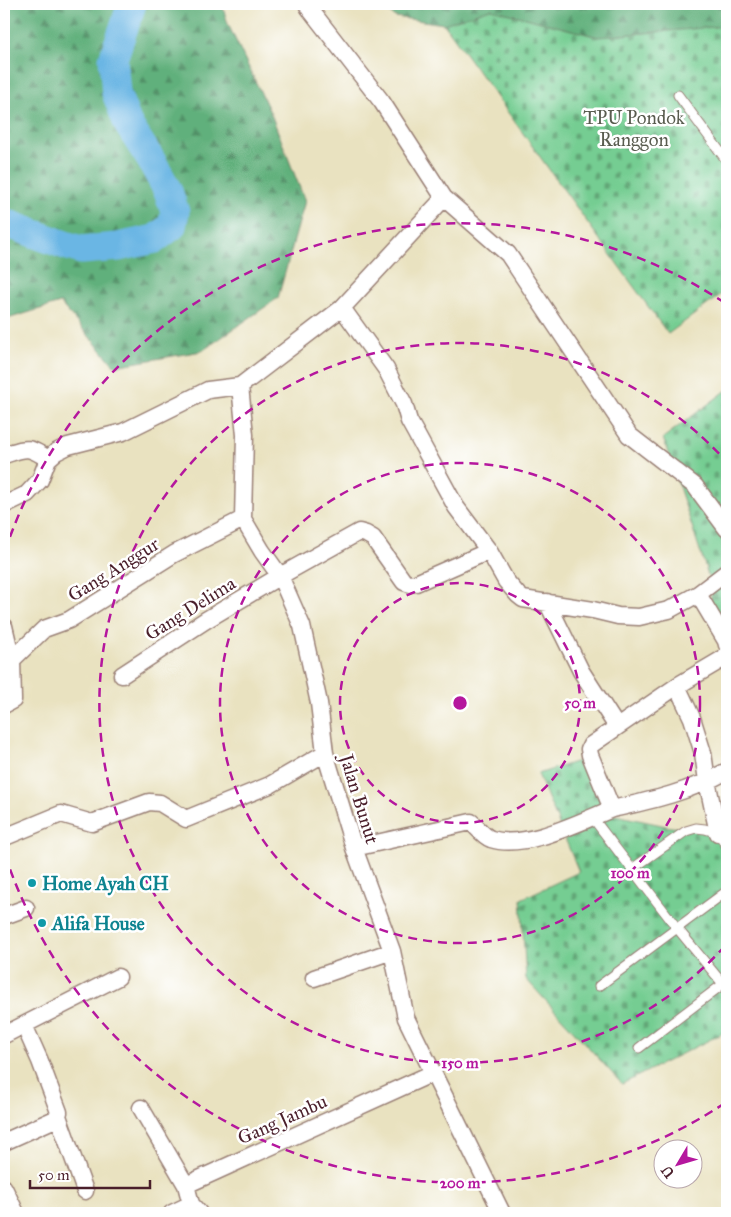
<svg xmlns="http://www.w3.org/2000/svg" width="731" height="1217" viewBox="0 0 731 1217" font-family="'IM FELL Great Primer',serif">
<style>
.forest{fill:url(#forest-firs);stroke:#556854}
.cemetery{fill:url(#cemetery-stones);stroke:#60765e}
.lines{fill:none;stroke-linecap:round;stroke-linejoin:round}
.river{stroke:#6bb6e4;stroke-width:29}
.lane-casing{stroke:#9a8076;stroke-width:11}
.street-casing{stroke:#9a8076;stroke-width:19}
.lane{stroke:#fff;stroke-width:9}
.street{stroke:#fff;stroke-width:16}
.ring{fill:none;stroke:#b5179e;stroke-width:2.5;stroke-dasharray:9 6}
.culture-dot{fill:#0f9aa8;stroke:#fff;stroke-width:2}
.labels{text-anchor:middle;stroke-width:5;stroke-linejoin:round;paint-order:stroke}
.park-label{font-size:19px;fill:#595c4f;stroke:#fff}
.street-label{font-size:19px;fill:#4a1f2b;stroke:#fff}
.culture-label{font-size:19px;font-weight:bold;fill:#0d838f;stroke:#fff;text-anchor:start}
.centre{fill:#b5179e;stroke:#fff;stroke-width:2.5}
.ring-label{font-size:15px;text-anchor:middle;font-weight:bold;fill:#b5179e;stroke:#fff;stroke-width:5;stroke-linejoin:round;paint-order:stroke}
</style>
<defs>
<pattern id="forest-firs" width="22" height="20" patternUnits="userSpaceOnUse" patternTransform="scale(1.25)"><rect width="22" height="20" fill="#60b07c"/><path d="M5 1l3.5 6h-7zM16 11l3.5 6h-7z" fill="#518f66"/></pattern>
<pattern id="cemetery-stones" width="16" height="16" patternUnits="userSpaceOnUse" patternTransform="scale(1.25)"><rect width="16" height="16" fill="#75cd92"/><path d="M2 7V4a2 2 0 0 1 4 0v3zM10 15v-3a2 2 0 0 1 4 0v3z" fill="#62a677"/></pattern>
</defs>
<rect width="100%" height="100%" fill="#fff"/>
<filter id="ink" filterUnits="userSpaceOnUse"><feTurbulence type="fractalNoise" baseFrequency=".02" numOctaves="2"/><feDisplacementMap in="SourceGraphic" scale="10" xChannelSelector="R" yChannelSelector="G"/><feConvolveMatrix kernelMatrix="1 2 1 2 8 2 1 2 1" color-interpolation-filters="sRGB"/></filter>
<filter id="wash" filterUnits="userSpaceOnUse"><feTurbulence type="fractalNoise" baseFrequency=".0096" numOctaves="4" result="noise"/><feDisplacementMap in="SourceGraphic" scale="20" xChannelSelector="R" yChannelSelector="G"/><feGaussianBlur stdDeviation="1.12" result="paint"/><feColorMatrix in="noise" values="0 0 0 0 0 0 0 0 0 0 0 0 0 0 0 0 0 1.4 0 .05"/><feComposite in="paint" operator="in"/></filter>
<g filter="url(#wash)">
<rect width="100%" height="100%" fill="#e9e2c0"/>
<path class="forest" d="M4 4H222L228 24 271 114 305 201 278 298 202 351 115 366 60 303 4 320Z
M378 4H727V26L598 37 491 9 444 24 395 17Z"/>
<path class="cemetery" d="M491 9 598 37 727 26V300L722 294 668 334 444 24Z
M727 390V639L709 615 712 587 663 438Z
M581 760 606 813 671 827 727 832V1031L622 1084 526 979 521 899 579 872 538 774Z"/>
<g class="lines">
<path class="river" d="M4 224 6 223 65 245 81 250 118 247 155 239 172 226 175 212 168 191 151 160 128 124 116 93 113 59 132 4"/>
</g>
</g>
<g filter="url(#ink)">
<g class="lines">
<g class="lane-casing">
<path id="lane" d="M678 95 727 161
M592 817 677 928 723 984
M632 869 686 831 696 828 705 829 718 833 727 846
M599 986 727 891
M639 1048 727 981"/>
</g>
<g class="street-casing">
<path id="street" d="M307 4 309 8 382 102 444 198 508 254 629 435 695 486 727 529
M342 308 386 369 404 404 409 421 414 430 456 507 489 551 506 581 518 595 523 599 593 610 618 616 639 617 669 610 698 594
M240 386 245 435 243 519 262 551 280 576 302 626 319 703 325 753 354 848 392 951 406 1018 502 1213
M4 455C26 448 27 445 48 459
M4 505 27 494 40 480 48 459 56 452 68 446 123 432 208 390 240 386 342 308 444 198
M727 572 698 594 726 641 727 645
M547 602 581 671 617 727
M4 626 12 660 13 700 4 705
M12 660 44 629 69 620 174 554 243 519
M122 675 206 620 280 576 359 532 366 534 373 538 404 582 410 584 416 583 489 551
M677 686 692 718 703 753 707 781 718 833
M612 809C654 800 689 792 727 771
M4 832 5 837 61 814 92 823 149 802 160 803 186 819 270 785 325 753
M354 848 471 822C477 827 483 836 491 839 526 850 579 822 612 809L590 755 589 749 591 745 677 686 726 657 727 653
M4 916 26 908
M314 978 392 951
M4 1035 118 977
M141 1108 186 1185 191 1204 199 1213
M58 1116 85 1191
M4 1142 55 1119 58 1116 59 1112 40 1061 24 1025
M186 1185 433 1073
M4 1188 16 1213
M172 1213 191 1204"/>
</g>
<use href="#lane" class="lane"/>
<use href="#street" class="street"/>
</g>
</g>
<g class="ring">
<circle cx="460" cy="703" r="120"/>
<circle cx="460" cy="703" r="240"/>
<path d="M725 946A360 360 0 1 1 725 460"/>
<path d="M725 1103A480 480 0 0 1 5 855M5 551A480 480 0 0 1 725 303"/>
</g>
<g class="culture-dot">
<circle cx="32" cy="883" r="5"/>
<circle cx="42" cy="923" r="5"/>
</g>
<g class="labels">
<g class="park-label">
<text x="634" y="124">TPU Pondok<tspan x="634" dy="22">Ranggon</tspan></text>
</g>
<g class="street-label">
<text transform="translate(113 569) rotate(-32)" y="7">Gang Anggur</text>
<text transform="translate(190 608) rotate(-32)" y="7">Gang Delima</text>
<text transform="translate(360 799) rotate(73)" y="7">Jalan Bunut</text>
<text transform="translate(282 1119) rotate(-24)" y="7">Gang Jambu</text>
</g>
<g class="culture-label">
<text x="42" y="890">Home Ayah CH</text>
<text x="52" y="930">Alifa House</text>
</g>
</g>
<circle cx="460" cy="703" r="8" class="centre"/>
<g class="ring-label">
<text x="580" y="708">50 m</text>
<text x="630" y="878">100 m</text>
<text x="460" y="1068">150 m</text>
<text x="460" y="1188">200 m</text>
</g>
<rect width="731" height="1217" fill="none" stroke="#fff" stroke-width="20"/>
<g transform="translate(678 1164) rotate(232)"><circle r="24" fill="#ffffff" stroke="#b7a5aa"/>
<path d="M0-4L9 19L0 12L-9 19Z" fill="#b5179e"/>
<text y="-8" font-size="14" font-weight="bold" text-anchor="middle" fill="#4a1f2b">U</text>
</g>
<path d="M30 1180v8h120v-8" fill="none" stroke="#4a1f2b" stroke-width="2.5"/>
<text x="38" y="1180" font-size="15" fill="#4a1f2b" stroke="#ffffff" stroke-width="4" paint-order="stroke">50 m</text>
</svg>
